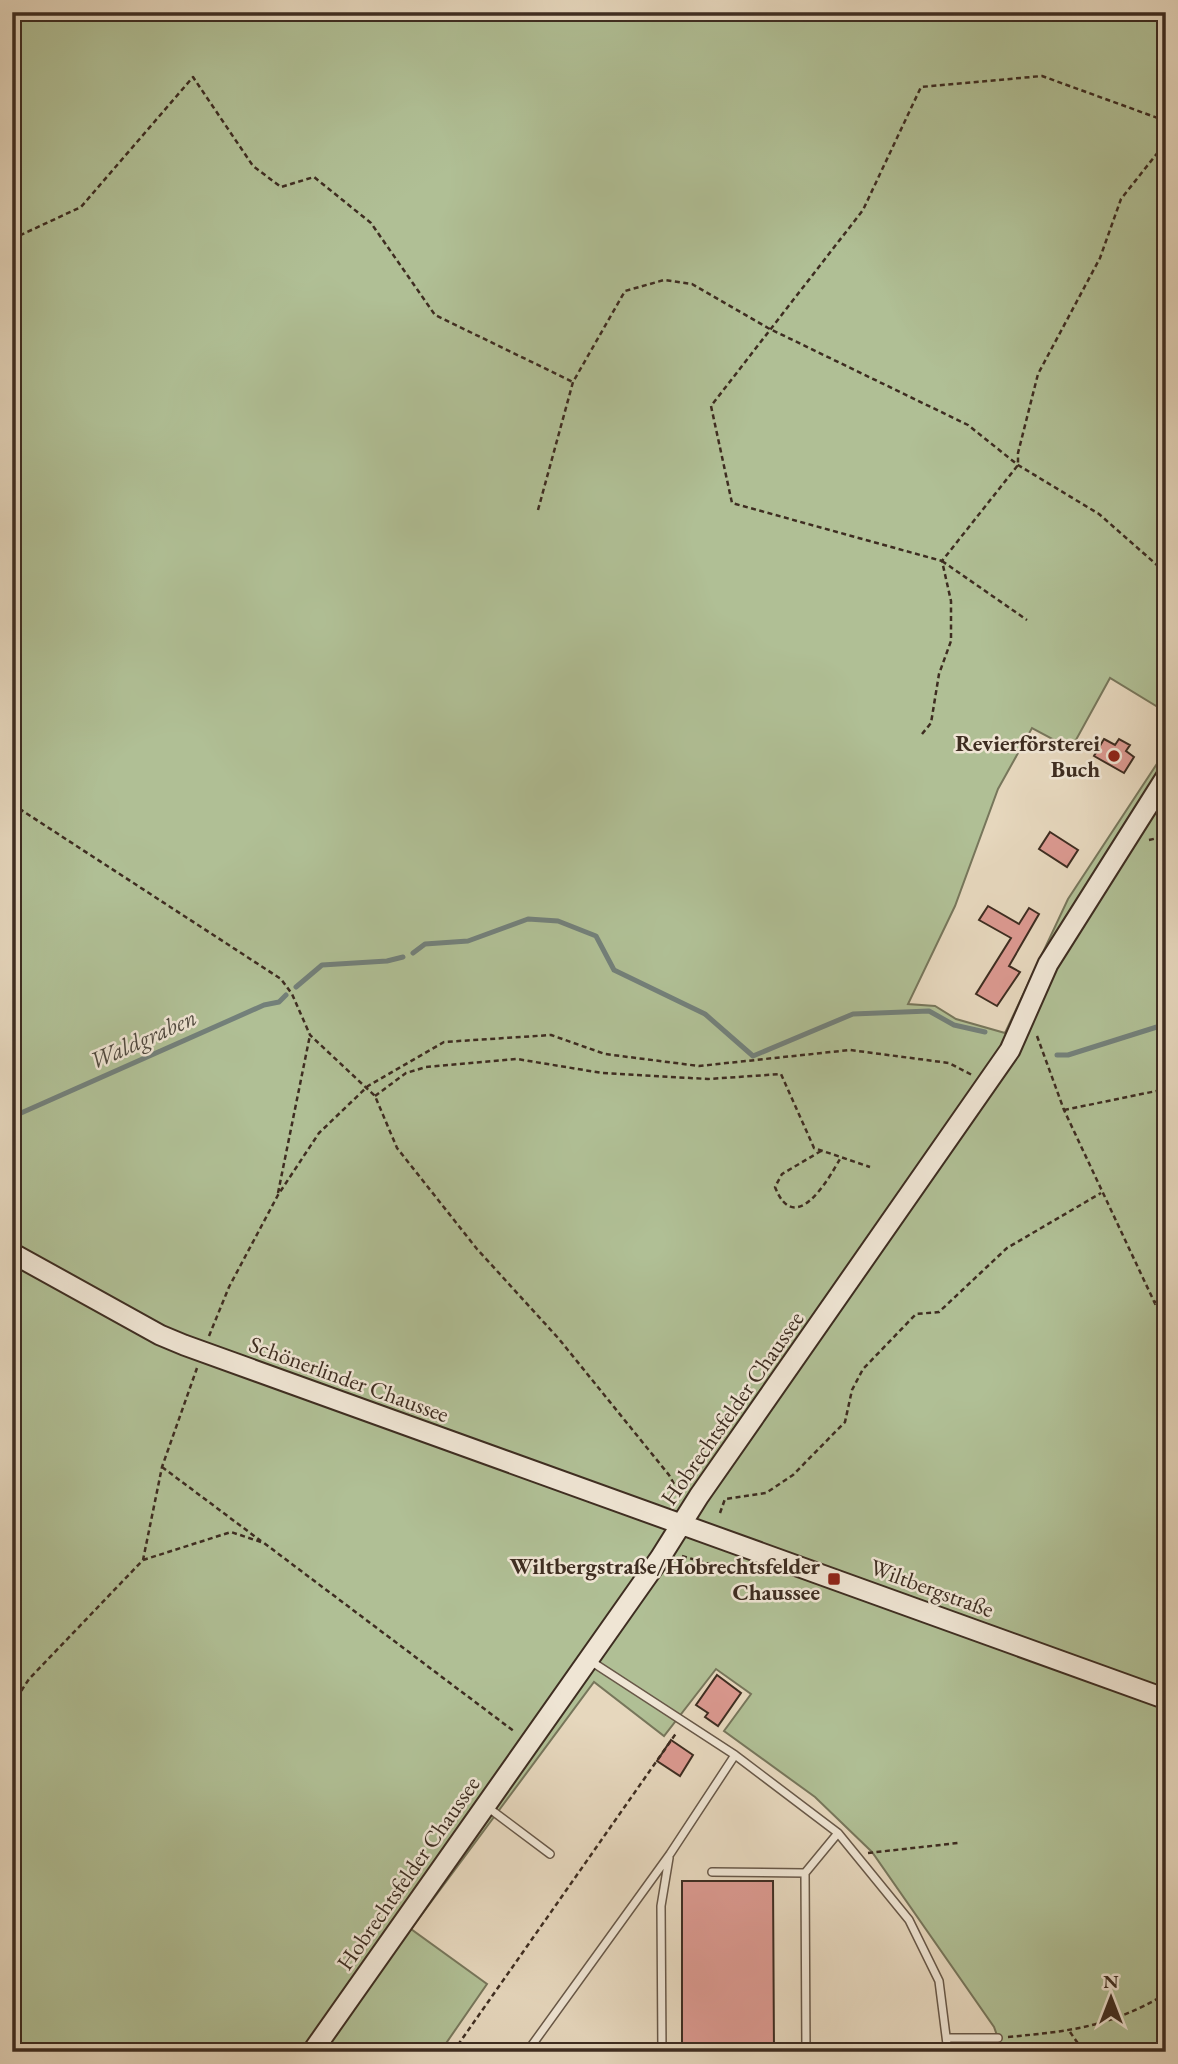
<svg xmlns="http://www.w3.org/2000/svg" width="1178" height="2064" viewBox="0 0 1178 2064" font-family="'EB Garamond',serif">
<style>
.green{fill:#b0bf95;stroke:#77765b;stroke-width:2}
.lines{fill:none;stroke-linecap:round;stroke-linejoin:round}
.stream{stroke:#73807a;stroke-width:5}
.building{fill:#db9990;stroke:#3e2d21;stroke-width:2}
.lane-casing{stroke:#685848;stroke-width:10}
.secondary-casing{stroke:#3e2d21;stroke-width:23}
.path{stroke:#3e2d21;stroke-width:2.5;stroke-dasharray:5 3.5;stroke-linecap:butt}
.lane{stroke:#efe5d4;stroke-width:7}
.secondary{stroke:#efe5d4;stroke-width:19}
.poi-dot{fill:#8f2418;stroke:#efe5d4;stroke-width:2.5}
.labels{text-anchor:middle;stroke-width:5;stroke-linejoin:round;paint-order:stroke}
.poi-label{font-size:23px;font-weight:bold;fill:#3e2d21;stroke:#efe5d4;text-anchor:end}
.street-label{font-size:23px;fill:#3e2d21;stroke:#efe5d4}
.water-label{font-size:24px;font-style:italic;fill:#50493f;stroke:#efe5d4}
</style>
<rect width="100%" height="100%" fill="#e6d7bd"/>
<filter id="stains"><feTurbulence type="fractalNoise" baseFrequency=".00286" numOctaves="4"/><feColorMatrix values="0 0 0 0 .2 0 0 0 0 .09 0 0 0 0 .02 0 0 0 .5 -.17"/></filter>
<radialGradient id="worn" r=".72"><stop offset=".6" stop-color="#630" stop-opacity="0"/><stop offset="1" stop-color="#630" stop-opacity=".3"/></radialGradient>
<path class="green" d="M12 12H1166V712L1110 678 1071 749 1032 728 998 789 955 906 908 1004 935 1006 956 1019 1005 1033 1068 899 1166 750V2052H998V2038L994 2027 872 1852 815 1797 724 1731 751 1694 716 1669 664 1736 594 1682 411 1929 487 1984 440 2052H12Z"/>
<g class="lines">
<path class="stream" d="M413 953 425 944 468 941 528 919 558 921 596 936 614 970 705 1014 753 1056 853 1014 929 1011 954 1025 985 1032
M296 987 322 965 387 961 403 957
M1057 1055H1068L1160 1026 1166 1021
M12 1117 264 1005 279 1002 286 995"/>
</g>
<path class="building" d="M1104 739 1115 745 1119 739 1130 745 1126 751 1134 757 1124 773 1094 756Z
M1050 832 1078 850 1067 867 1039 849Z
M988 906 1019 924 1029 908 1039 914 1009 966 1020 972 997 1006 976 994 1011 938 979 920Z
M717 1675 741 1693 718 1726 705 1717 708 1713 696 1705Z
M671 1740 693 1755 680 1776 657 1761Z
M682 1881H773L774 2052H682Z"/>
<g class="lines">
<g class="lane-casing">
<path id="lane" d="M589 1660 735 1755 838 1833 909 1920 939 1981 948 2052
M486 1806 550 1854
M712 1872 805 1873
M948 2038H998
M527 2052 670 1854 735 1755
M662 2052 661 1906 669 1858
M806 2052 805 1873 838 1833"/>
</g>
<g class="secondary-casing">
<path id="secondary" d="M12 1253 160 1335 184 1345 1166 1699
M312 2052 660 1558 699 1496 1010 1050 1048 964 1166 777"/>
</g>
<path class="path" d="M1166 121 1042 76 921 87 863 210 711 406 732 503 942 561 1018 465V453L1038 374 1100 258 1121 199 1166 142
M12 239 81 207 193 77 253 166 281 187 314 177 371 223 435 315 573 382
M538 510 573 382 625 291 664 280 692 284 768 328 968 425 1018 465 1099 514 1166 573
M942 561 1027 620
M922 734 931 723 939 674 951 641V601L942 561
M12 804 281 979 292 994 310 1035 375 1096 397 1148 477 1249 559 1339 669 1475 679 1493
M1149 840 1166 836
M1037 1036 1064 1110 1166 1327
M375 1096 406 1073 426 1067 517 1059 602 1073 708 1079 781 1074 814 1148 870 1167
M1064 1110 1166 1089
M821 1151 782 1174 775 1187C795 1238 828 1180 840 1159
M278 1193 310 1035
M1154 1303 1166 1295
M209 1336 229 1287 278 1195 319 1133 368 1086 444 1042 551 1035 605 1054 699 1066 850 1050 949 1063 972 1075
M162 1467 261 1541
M720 1513 725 1499 766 1493 793 1475 845 1422 852 1390 863 1369 916 1314 939 1312 1007 1248 1101 1193
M682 1556 727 1569
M143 1560 231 1532 264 1543 515 1732
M12 1705 29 1679 143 1560 162 1467 197 1368
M868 1853 958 1843
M1070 2032 1084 2052
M1008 2037C1072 2031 1109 2027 1166 1994
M453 2052 677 1732"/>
<use href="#lane" class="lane"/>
<use href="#secondary" class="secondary"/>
</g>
<g class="poi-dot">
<circle cx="1114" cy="756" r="7"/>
<rect x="827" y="1572" width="14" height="14" rx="3.5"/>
</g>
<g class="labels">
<g class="poi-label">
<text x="1100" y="751">Revierförsterei<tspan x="1100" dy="26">Buch</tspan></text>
<text x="820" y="1574">Wiltbergstraße/Hobrechtsfelder<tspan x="820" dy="26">Chaussee</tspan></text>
</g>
<g class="street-label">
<text transform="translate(349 1379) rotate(20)" y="8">Schönerlinder Chaussee</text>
<text transform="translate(732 1408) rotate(-55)" y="8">Hobrechtsfelder Chaussee</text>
<text transform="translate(932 1588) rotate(20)" y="8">Wiltbergstraße</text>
<text transform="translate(408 1873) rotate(-55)" y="8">Hobrechtsfelder Chaussee</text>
</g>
<g class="water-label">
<text transform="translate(143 1039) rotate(-24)" y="8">Waldgraben</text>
</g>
</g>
<rect width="1178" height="2064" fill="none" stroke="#e6d7bd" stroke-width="42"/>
<rect x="14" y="14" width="1150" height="2036" fill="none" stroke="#3e2d21" stroke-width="3.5"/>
<rect x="21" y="21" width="1136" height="2022" fill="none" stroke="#3e2d21" stroke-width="2"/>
<g transform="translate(1111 1998)" stroke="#efe5d4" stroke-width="5" paint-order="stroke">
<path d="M0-5L12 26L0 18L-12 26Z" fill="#3e2d21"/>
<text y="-10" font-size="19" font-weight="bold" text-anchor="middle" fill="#3e2d21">N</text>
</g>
<rect width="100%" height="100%" filter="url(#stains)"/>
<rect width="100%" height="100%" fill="url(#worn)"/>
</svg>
